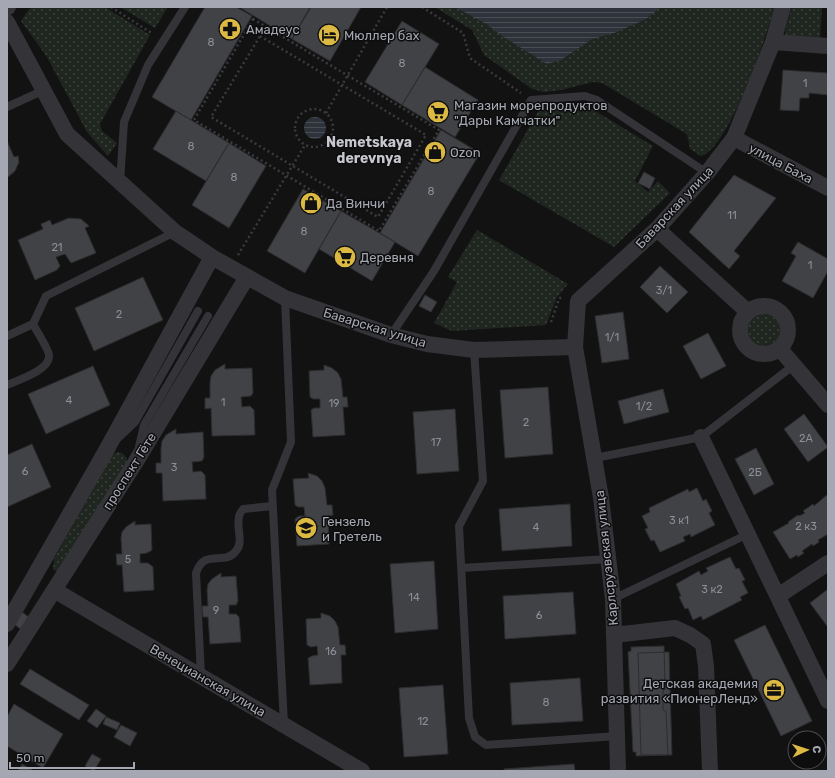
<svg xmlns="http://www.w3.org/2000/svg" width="835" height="778" viewBox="0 0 835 778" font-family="Rubik,sans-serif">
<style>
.grass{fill:url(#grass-dots)}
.water{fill:url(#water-rules)}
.building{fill:#414246;stroke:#2d2c2f}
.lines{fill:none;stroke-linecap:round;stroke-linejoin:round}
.path{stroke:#3a3a3f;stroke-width:2.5;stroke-dasharray:2 3;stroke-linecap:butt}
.lane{stroke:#343438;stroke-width:8}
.street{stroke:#343438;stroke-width:16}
.labels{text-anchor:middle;stroke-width:3;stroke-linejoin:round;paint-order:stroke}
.number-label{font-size:11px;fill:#8c8e97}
.poi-label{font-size:13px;fill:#a5a8b2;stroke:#0d0d0e;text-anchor:start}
.street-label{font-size:13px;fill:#a5a8b2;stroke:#0d0d0e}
.neighbourhood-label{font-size:14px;font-weight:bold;fill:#c6c7cf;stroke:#0d0d0e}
</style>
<defs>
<pattern id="grass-dots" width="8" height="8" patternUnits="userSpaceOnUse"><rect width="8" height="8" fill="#1f2620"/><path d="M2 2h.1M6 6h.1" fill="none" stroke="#3d433e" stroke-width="1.8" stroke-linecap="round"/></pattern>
<pattern id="water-rules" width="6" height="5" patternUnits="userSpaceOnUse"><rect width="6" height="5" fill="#2d333a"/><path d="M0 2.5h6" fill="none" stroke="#484e54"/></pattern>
</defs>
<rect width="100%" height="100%" fill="#121213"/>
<path class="grass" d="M35 7H105L150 35 100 124 102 131 117 143 108 156 87 132 47 57 21 21 29 9Z
M120 7H168L155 28Z
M435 7H775C766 36 730 147 701 156L690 149 687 134 602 83 593 82 561 90 544 92 532 89 484 55 472 30Z
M792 7H822L820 41 786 36 785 31Z
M576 105 587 106 653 146 635 181 648 192 658 181 670 193 614 247 499 180 539 110 546 107Z
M477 230 568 284 557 297 546 325 452 331 434 323 457 282 448 277Z
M748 330a16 16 0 1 1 32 0a16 16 0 1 1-32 0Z
M117 452 122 453 127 458 126 464 59 571H55L53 569 54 559 112 455Z"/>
<path class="water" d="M455 7H661L646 19 617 32 592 39 561 60 547 64 505 38 488 25Z
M304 128a11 11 0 1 1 22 0a11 11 0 1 1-22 0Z"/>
<path class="building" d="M205 7H236L252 16 191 120 152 97Z
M239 7H310L292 39Z
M311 7H361L330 61 292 39Z
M402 21 439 44 402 105 365 82Z
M425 67 478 100 455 137 402 105Z
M783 70 828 73V95L809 93V98H800L799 111 780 110Z
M176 111 229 143 206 181 153 149Z
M441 130 480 153 418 256 380 233Z
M7 141 14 157 18 156 19 162 15 171 7 178Z
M229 143 266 166 229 228 192 205Z
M644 172 655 178 650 189 638 183Z
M734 175 776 198 734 251 740 256 729 269 689 232Z
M303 189 341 211 305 273 267 251Z
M341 211 395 242 372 281 319 249Z
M69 218 81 219 89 226 85 228 96 253 71 263 65 254 56 257 60 266 57 270 35 280 18 240 43 229 41 224 50 220 52 225Z
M798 242 828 259V271L813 298 782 281 796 256 791 253Z
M660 266 688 292 667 313 640 287Z
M143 277 163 320 94 351 75 308Z
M425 295 437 302 431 312 419 306Z
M623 312 629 359 602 363 595 316Z
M708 333 726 366 701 379 683 346Z
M225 364V369L252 368 253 393 251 396 241 397 242 407 250 406 254 410 255 435 212 436 211 408 205 409V398H210V383L211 376 215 370Z
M324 365 332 368 338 373 341 379 343 397H347L348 407H343L345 435 313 437 311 410 314 408H320V399H313L310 397 309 371 324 370Z
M93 366 110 405 46 434 28 394Z
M548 387 553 454 505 458 500 390Z
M663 389 669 412 624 424 618 401Z
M455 409 459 471 417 474 413 412Z
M804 414 828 447 808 462 784 429Z
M176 429V434L203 432 204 457 202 461 192 462 193 472 201 471 205 475 206 499 163 501 162 473H156V463H161V448L162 441 166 435Z
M32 444 51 487 7 507V455Z
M756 448 774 484 754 495 735 459Z
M308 473 317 476 322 481 325 488 327 505H332L333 515 328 516 329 544 297 546 295 519 299 516H305L304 507H298L295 505 293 479 309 478Z
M697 488 703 501 706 499 712 511 709 513 715 525 691 537 690 534 683 537 685 541 660 552 654 540 651 541 645 529 648 528 642 516 650 512 649 508 688 489 689 492Z
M828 494V534L818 540 819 542 813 546 812 544 802 551 804 553 798 557 797 555 790 559 773 532 789 523 788 522 798 515 799 516 805 513 803 511 813 504 814 506Z
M570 504 572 546 502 551 499 509Z
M135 521V525L151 524 152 550 147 553 140 554V563H148L153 567 154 590 124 592 122 565H117L116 554H122L121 538 122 532 126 527Z
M730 557 736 569 739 568 745 580 742 581 748 593 740 597 742 600 703 620 701 616 693 620 688 608 685 609 679 597 681 596 676 584 699 571 701 575 708 571 706 568Z
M434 561 438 629 395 633 390 564Z
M221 573V577L236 576 238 601 236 605H229V614H236L239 617 241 642 210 644 208 617H203L202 606H208L207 590 208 584 212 579Z
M828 589V626H827L810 603Z
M573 592 576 634 505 639 503 596Z
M22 612 30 618 22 630 14 624Z
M321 613 330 616 335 621 338 627 340 645H345L346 655H341L342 683 310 685 308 658 312 656 318 655 317 646 311 647 307 645 306 619 321 618Z
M765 625 812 721 781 736 734 640Z
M664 646 665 683V689L663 691V710L666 711 668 755 636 756V752H633L628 652 631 651V647Z
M669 652 672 755H641L638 653Z
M30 669 89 705 79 720 20 684Z
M580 678 583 721 512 725 510 683Z
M443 685 448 754 404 757 399 688Z
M14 704 63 734 43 768 7 746V717Z
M96 709 106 716 97 728 87 721Z
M106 717 120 723 117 730 103 724Z
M121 725 137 733 130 746 114 737Z
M92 754 101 759 94 771 85 766Z
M22 764 34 771H18Z
M574 764 575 771H504V769Z"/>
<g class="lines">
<path class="path" d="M111 7 153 34
M422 7 463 33 470 58 521 93
M253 19 439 130 379 231 194 120Z
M260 36 426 135 378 217 211 117Z
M295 128a19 19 0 1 1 38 0a19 19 0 1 1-38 0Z
M326 113 387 7
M238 255 305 145
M551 322 559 299 563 295"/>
<path class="lane" d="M7 107 42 91
M120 182 124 122 148 65 185 7
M391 335 434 271 531 100 585 96 597 100 707 173
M7 336 33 324 46 296 175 232
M474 350 483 481 459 526 469 718 475 737 486 745 617 736
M7 385C18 380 51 370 49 355 48 348 37 332 33 324
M118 438 135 422 198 311
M139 447 144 425 208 316
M595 458 701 437 794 365
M462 568 609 559
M613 599 748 534
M201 676 196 573C205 547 224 567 236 551 244 542 236 528 239 517 239 514 242 511 243 509L272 506
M284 724 272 490 291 442 285 298"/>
<path class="street" d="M7 7H8
M7 22 67 134 175 232 212 257 285 298 391 335 427 344 474 350 575 347 578 301 657 229 707 173 734 138 773 42 783 7
M773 42 828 46
M734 138 828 188
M657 229 748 312
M740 330a24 24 0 1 1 48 0a24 24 0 1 1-48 0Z
M575 347 601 498 613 599 618 771
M780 349 828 405
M701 437 828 701
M54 590 362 771
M778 596 828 563
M7 624 107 449 212 257
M614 635 675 628 690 635 703 644 706 666 710 771
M7 664 135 463 247 277"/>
</g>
<defs>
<g id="pharmacy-disc" transform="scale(1.15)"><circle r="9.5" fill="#dbb942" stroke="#0d0d0e"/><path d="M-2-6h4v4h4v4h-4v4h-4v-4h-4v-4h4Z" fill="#111"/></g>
<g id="hotel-disc" transform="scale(1.15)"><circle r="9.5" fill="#dbb942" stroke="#0d0d0e"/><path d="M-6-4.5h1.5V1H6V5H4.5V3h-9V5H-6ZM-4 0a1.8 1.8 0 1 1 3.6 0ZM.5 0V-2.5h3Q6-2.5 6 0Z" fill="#111"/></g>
<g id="supermarket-disc" transform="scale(1.15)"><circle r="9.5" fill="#dbb942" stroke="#0d0d0e"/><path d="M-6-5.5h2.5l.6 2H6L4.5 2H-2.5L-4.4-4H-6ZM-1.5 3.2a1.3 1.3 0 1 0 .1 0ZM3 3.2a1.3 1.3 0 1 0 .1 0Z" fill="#111"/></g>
<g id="shop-disc" transform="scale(1.15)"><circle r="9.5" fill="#dbb942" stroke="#0d0d0e"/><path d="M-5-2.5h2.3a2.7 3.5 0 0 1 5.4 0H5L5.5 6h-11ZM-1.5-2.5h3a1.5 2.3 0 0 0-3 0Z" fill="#111"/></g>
<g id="school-disc" transform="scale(1.15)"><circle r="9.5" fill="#dbb942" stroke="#0d0d0e"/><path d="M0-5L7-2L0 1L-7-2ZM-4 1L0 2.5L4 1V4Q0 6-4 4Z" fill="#111"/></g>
<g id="office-disc" transform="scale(1.15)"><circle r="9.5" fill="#dbb942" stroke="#0d0d0e"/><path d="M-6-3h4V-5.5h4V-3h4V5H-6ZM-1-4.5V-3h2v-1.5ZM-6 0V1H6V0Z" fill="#111"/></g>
</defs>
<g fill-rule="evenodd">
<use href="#pharmacy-disc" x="230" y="29"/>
<use href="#hotel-disc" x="329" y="35"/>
<use href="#supermarket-disc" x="438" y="112"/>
<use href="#shop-disc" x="435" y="152"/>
<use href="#shop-disc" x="311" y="203"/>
<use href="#supermarket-disc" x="345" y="257"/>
<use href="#school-disc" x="306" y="528"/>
<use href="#office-disc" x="774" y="690"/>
</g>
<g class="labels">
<g class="number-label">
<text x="211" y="46">8</text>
<text x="402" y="67">8</text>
<text x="805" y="87">1</text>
<text x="191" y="150">8</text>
<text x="234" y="181">8</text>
<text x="431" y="195">8</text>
<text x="732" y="219">11</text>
<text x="304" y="235">8</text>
<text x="57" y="251">21</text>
<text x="810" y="269">1</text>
<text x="664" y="294">3/1</text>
<text x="119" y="318">2</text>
<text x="612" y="341">1/1</text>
<text x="69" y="404">4</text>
<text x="223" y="406">1</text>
<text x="334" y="407">19</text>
<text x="644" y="410">1/2</text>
<text x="526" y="426">2</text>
<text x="806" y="442">2А</text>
<text x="436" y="446">17</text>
<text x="174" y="471">3</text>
<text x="25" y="475">6</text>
<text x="755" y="476">2Б</text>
<text x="679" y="524">3 к1</text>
<text x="806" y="530">2 к3</text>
<text x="536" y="531">4</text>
<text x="128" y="563">5</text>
<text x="712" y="593">3 к2</text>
<text x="414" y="601">14</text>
<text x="216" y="614">9</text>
<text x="539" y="619">6</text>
<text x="331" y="655">16</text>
<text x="546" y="706">8</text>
<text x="423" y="725">12</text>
</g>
<g class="poi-label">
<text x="246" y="34">Амадеус</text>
<text x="344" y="40">Мюллер бах</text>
<text x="454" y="110">Магазин морепродуктов<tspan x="454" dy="15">"Дары Камчатки"</tspan></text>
<text x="450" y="157">Ozon</text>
<text x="326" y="208">Да Винчи</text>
<text x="360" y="262">Деревня</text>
<text x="322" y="526">Гензель<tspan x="322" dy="15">и Гретель</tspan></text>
<text x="758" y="688" text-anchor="end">Детская академия<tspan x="758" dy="15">развития «ПионерЛенд»</tspan></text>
</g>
<g class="street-label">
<text transform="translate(781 163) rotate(28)" y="5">улица Баха</text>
<text transform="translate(674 207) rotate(-47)" y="5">Баварская улица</text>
<text transform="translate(375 327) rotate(17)" y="5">Баварская улица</text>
<text transform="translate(129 471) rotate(-58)" y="5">проспект Гёте</text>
<text transform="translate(606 558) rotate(-96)" y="5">Карлсруэвская улица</text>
<text transform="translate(208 680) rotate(30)" y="5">Венецианская улица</text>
</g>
<g class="neighbourhood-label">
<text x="369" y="147">Nemetskaya<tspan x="369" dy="16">derevnya</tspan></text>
</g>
</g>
<rect width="835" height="778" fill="none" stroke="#a5a8b2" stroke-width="16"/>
<g transform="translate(807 750) rotate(87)"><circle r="19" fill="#0d0d0e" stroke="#4a4b50"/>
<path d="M0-3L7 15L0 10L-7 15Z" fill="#dbb942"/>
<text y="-6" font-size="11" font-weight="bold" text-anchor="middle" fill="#a5a8b2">С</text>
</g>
<path d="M10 762v6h124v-6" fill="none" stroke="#a5a8b2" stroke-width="2"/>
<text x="16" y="762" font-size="12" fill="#a5a8b2" stroke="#0d0d0e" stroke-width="3" paint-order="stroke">50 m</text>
</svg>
